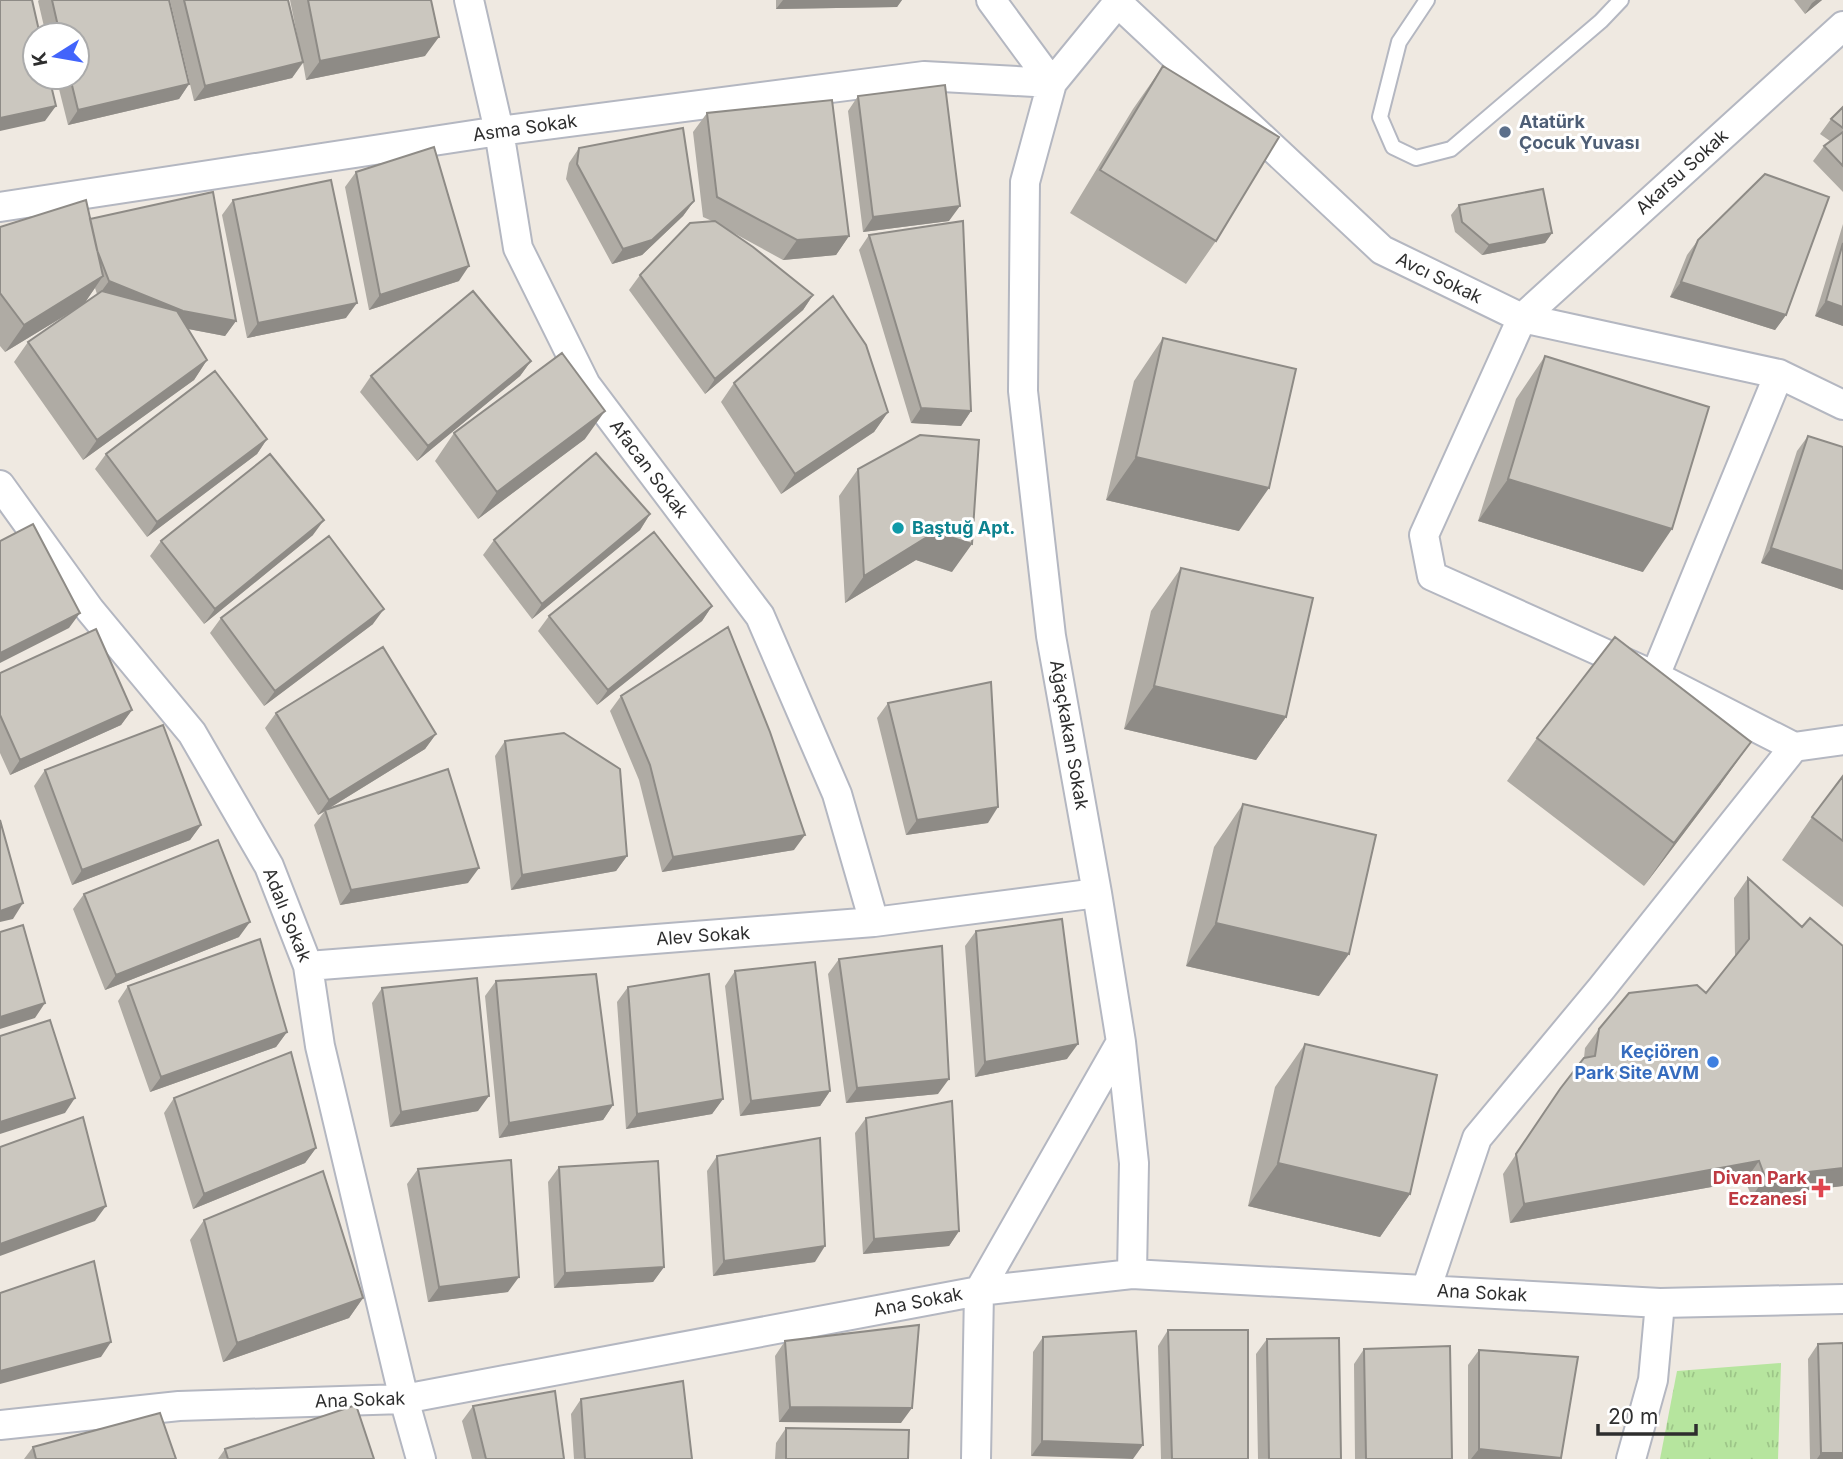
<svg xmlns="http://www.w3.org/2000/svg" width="1843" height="1459" viewBox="0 0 1843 1459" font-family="Inter,sans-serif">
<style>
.grass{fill:url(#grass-tufts)}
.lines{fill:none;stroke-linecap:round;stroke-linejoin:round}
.lane-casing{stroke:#b4b7c1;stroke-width:18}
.street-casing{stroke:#b4b7c1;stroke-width:32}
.lane{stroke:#fff;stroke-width:14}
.street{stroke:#fff;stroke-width:28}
.wall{fill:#afaba4;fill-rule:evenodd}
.shaded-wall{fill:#8e8b86}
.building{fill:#cbc7bf;stroke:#8e8b86;stroke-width:2}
.service-dot{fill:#5c6f8a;stroke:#fff;stroke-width:2.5}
.culture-dot{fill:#0f9aa8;stroke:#fff;stroke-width:2.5}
.shop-dot{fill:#3f7fe0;stroke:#fff;stroke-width:2.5}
.health-dot{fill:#e0444e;stroke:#fff;stroke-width:2.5}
.labels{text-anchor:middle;stroke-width:6;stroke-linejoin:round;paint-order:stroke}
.service-label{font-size:18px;font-weight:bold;fill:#4e5e75;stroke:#fff;text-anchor:start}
.street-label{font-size:18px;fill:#2e2e2e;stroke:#fff}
.culture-label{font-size:18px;font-weight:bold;fill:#0d838f;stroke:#fff;text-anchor:start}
.shop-label{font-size:18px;font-weight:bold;fill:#366cbe;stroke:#fff;text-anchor:end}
.health-label{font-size:18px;font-weight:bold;fill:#be3a42;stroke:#fff;text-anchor:end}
</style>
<defs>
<pattern id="grass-tufts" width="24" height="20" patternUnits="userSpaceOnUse" patternTransform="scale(1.75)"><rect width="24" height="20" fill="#b6e59e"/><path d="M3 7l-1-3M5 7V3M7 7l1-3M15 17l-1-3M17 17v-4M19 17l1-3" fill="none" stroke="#9dc588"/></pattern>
</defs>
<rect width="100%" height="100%" fill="#efe9e1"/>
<path class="grass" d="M1781 1363 1778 1459H1660L1677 1371Z"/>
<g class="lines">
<g class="lane-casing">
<path id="lane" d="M1427 0 1399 42 1380 117 1393 147 1416 158 1451 149 1601 21 1621 0"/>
</g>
<g class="street-casing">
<path id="street" d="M469 0 499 131 518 248 586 385 760 616 837 794 874 922
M991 0 1052 83
M1118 3 1382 250 1522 318 1779 374 1843 405
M0 207 499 131 924 76 1052 83
M0 485 90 610 192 733 269 866 308 966 320 1046 404 1399 421 1459
M1655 676 1779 374
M1794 747 1843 740
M308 966 874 922 1097 893
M1121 1042 1134 1163 1132 1274
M1426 1290 1477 1138 1601 989 1794 747 1655 676 1432 576 1424 535 1522 318 1843 26
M0 1425 179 1406 404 1399 979 1291 1132 1274 1660 1303 1843 1299
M976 1459 979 1291 1121 1042 1097 893 1051 636 1023 391 1025 182 1052 83 1120 0
M1631 1459 1653 1380 1660 1303"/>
</g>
<use href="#lane" class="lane"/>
<use href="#street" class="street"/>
</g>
<path class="wall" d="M39 0H169L189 84 179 99 68 125 56 77H77V35H46L38 1Z
M170 0H288L301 54 290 0H431L425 56 306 80 303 63 292 78 194 101Z
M776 0H902L897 7 776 9Z
M1794 0H1822L1805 14Z
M1163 66 1216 241 1186 284 1070 213 1133 109Z
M858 96 949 221 863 232 848 111Z
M1843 107V192L1813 161 1824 146 1830 141 1820 134 1831 119Z
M707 113 849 236 836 255 783 260 730 231 813 295 803 310 705 394 629 290 640 275 712 221 703 217 693 132Z
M579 148 694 201 683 216 642 255 612 264 566 179 569 163Z
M356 172 459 281 369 310 345 187Z
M233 200 346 318 247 338 222 215Z
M1459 205 1552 233 1545 243 1482 255 1455 232 1451 215Z
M90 219 236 321 225 336 188 329 207 360 194 380 83 460 14 362 28 342 76 309 5 352 0 346V227ZM95 288 97 294 85 302Z
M1843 224V326L1815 316Z
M869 235 971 411 961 426 911 423 859 250Z
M1698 240 1786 315 1775 330 1670 297 1687 255Z
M1163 338 1239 531 1106 500 1134 381Z
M1545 356 1643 572 1478 521 1516 399Z
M531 361 520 376 417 461 360 392 371 376Z
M734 383 888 412 874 432 781 494 721 402Z
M454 433 585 439 478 519 435 461Z
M1808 436 1843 447V590L1761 563 1797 451Z
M267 439 257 454 147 537 95 469 106 454Z
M858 469 952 572 916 560 845 603 839 496Z
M650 514 640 530 532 619 483 555 494 540Z
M313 535 204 624 150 556 161 541Z
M1181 568 1286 717 1256 760 1124 729 1151 611Z
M712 606 702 621 597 705 538 631 549 616Z
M221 618 373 624 264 706 210 633Z
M0 673 132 710 121 725 10 775 0 753Z
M621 696 794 850 662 872 639 780 610 711Z
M888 703 988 823 906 835 877 718Z
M276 713 436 734 425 749 328 809 468 883 340 905 314 825 324 812 318 815 265 728Z
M1537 738 1721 784 1644 886 1507 781Z
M505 741 627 856 616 871 511 890 495 756Z
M45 770 201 825 190 840 72 885 34 786Z
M1843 776V907L1782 860 1812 817Z
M1243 804 1319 996 1186 966 1214 847Z
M1748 878 1802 927 1843 946V1186L1752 1197 1745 1181 1510 1223 1503 1174 1546 1109 1584 1058 1585 1048 1599 1029 1706 993 1735 956 1734 898Z
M84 894 239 937 105 990 73 909Z
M976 931 1067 1059 975 1077 965 946Z
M839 959 938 1094 846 1103 828 974Z
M735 971 830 1091 820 1106 740 1116 725 986Z
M496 981 613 1105 603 1120 499 1138 485 996Z
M128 986 287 1032 276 1047 150 1092 118 1001Z
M628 987 723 1099 712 1114 626 1129 617 1002Z
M382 988 478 1111 390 1127 372 1003Z
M1305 1044 1410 1194 1380 1237 1248 1206 1275 1087Z
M174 1098 316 1148 305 1163 193 1209 164 1113Z
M866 1118 959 1231 949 1246 863 1254 855 1133Z
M717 1156 815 1262 713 1276 707 1171Z
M559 1167 664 1267 653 1282 554 1288 548 1182Z
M418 1169 508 1292 428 1302 407 1184Z
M204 1220 363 1298 349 1318 223 1362 190 1240Z
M1168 1330 1248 1459H1161L1158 1346Z
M1136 1331 1031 1456 1033 1352 1043 1337Z
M1267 1339 1341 1459H1258L1256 1354Z
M785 1341 901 1423 779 1422 775 1356Z
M1818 1344 1843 1459H1810L1808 1359Z
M1364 1349 1452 1459H1355L1354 1364Z
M1479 1350 1560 1459H1468V1365Z
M581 1399 692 1459H574L571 1414Z
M473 1406 564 1459H472L462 1421Z
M786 1428 908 1459H775L776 1443Z
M33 1447 176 1459H24Z
M225 1449 374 1459H218Z"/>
<path class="shaded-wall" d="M783 0H902L897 7 776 9Z
M1816 0H1822L1805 14 1812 3Z
M439 37 425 56 306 80 320 61Z
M303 62 292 78 194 101 205 86Z
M189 84 179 99 68 125 78 110Z
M56 106 45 121 0 131V118Z
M694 201 683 216 642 255 612 264 623 249Z
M960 206 949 221 863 232 873 217Z
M1552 233 1545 243 1482 255 1489 245Z
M849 236 836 255 783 260 797 240Z
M469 266 459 281 369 310 380 295Z
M103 276 84 304 5 352 24 325Z
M109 281 236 321 225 336 173 326 98 296Z
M1681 282 1786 315 1775 330 1670 297Z
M813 295 803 310 705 394 715 379Z
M1826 301 1843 307V326L1815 316Z
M357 303 346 318 247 338 258 323Z
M207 360 194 380 83 460 97 440Z
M531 361 520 376 417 461 428 446Z
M921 408 971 411 961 426 911 423Z
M605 411 585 439 478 519 497 492Z
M888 412 874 432 781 494 795 474Z
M267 439 257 454 147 537 157 522Z
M1136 457 1269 488 1239 531 1106 500Z
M1508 479 1672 529 1643 572 1478 521Z
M650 514 640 530 532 619 542 604Z
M324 520 313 535 204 624 215 609Z
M935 532 972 544 952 572 916 560 845 603 864 576Z
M1771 548 1843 571V590L1761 563Z
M712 606 702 621 597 705 608 690Z
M384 609 373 624 264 706 275 691Z
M80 613 69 628 0 663V653Z
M1154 686 1286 717 1256 760 1124 729Z
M132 710 121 725 10 775 20 760Z
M436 734 425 749 318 815 329 800Z
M1751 742 1721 784 1644 886 1674 843Z
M998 807 988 823 906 835 917 820Z
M201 825 190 840 72 885 82 870Z
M805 835 794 850 662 872 673 857Z
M627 856 616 871 511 890 522 875Z
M479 868 468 883 340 905 351 890Z
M23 903 13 919 0 922V911Z
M250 922 239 937 105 990 116 975Z
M1216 923 1349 954 1319 996 1186 966Z
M45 1003 35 1018 0 1029V1017Z
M287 1032 276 1047 150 1092 161 1077Z
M1078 1044 1067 1059 975 1077 985 1062Z
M949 1079 938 1094 846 1103 857 1088Z
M830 1091 820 1106 740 1116 751 1101Z
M489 1096 478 1111 390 1127 401 1112Z
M75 1098 65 1113 0 1134V1122Z
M723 1099 712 1114 626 1129 637 1114Z
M613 1105 603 1120 499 1138 509 1123Z
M316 1148 305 1163 193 1209 204 1194Z
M1759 1161 1745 1181 1510 1223 1524 1204Z
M1278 1163 1410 1194 1380 1237 1248 1206Z
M1843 1168V1186L1752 1197 1765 1177Z
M106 1206 95 1221 0 1256V1244Z
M959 1231 949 1246 863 1254 874 1239Z
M825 1246 815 1262 713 1276 724 1261Z
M664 1267 653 1282 554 1288 565 1273Z
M519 1277 508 1292 428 1302 439 1287Z
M363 1298 349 1318 223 1362 237 1343Z
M111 1342 101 1357 0 1384V1371Z
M790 1407 912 1408 901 1423 779 1422Z
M1042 1441 1143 1445 1133 1459 1031 1456Z
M1479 1449 1561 1458 1560 1459H1471Z
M1821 1453H1843V1459H1817Z"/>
<path class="building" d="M0 0H32L40 35H35V77H49L56 106 0 118Z
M52 0H169L189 84 78 110 70 77H77V35H60Z
M184 0H288L303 62 205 86Z
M308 0H431L439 37 320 61Z
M1163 66 1279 137 1216 241 1100 170Z
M945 85 960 206 873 217 858 96Z
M832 100 849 236 797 240 717 197 707 113Z
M1843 107V128L1831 119Z
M683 128 694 201 652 240 623 249 577 164 579 148Z
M1843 132V166L1824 146Z
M434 147 469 266 380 295 356 172Z
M1765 174 1829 197 1786 315 1681 282 1698 240Z
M331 180 357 303 258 323 233 200Z
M1543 189 1552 233 1489 245 1462 222 1459 205Z
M213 192 236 321 183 311 109 281 97 250 90 219Z
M86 200 103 276 24 325 0 293V227Z
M715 221 753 247 813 295 715 379 640 275 690 223Z
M963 221 971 411 921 408 869 235Z
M1843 243V307L1826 301Z
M102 291 177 311 207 360 97 440 28 342Z
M473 291 531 361 428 446 371 376Z
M833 296 866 345 888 412 795 474 734 383Z
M1163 338 1296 369 1269 488 1136 457Z
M562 353 605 411 497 492 454 433Z
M1545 356 1709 407 1672 529 1508 479Z
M215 371 267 439 157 522 106 454Z
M920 435 979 440 972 544 935 532 864 576 858 469Z
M1808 436 1843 447V571L1771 548Z
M596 453 650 514 542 604 494 540Z
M270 454 324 520 215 609 161 541Z
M33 524 80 613 0 653V541Z
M654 532 712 606 608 690 549 616Z
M329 536 384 609 275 691 221 618Z
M1181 568 1313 598 1286 717 1154 686Z
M728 627 770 732 805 835 673 857 650 765 621 696Z
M96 629 132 710 20 760 0 715V673Z
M1615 637 1751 742 1674 843 1537 738Z
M383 647 436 734 329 800 276 713Z
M991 682 998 807 917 820 888 703Z
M163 725 201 825 82 870 45 770Z
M564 733 620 769 627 856 522 875 505 741Z
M448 769 479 868 351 890 325 810Z
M1843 776V841L1812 817Z
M1243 804 1376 835 1349 954 1216 923Z
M0 820 23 903 0 911Z
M218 840 250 922 116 975 84 894Z
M1748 878 1802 927 1810 918 1843 946V1168L1765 1177 1759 1161 1524 1204 1516 1154 1560 1089 1584 1058 1595 1056 1599 1029 1629 993 1697 985 1706 993 1749 939Z
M1062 919 1078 1044 985 1062 976 931Z
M23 925 45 1003 0 1017V932Z
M260 939 287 1032 161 1077 128 986Z
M942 946 949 1079 857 1088 839 959Z
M815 962 830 1091 751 1101 735 971Z
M596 974 613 1105 509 1123 496 981Z
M709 974 723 1099 637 1114 628 987Z
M477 978 489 1096 401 1112 382 988Z
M50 1020 75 1098 0 1122V1036Z
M1305 1044 1437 1075 1410 1194 1278 1163Z
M291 1052 316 1148 204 1194 174 1098Z
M952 1101 959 1231 874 1239 866 1118Z
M83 1117 106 1206 0 1244V1147Z
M820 1138 825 1246 724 1261 717 1156Z
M511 1160 519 1277 439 1287 418 1169Z
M658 1161 664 1267 565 1273 559 1167Z
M323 1171 363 1298 237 1343 204 1220Z
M94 1261 111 1342 0 1371V1293Z
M919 1325 912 1408 790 1407 785 1341Z
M1168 1330H1248V1459H1172Z
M1136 1331 1143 1445 1042 1441 1043 1337Z
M1339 1338 1341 1459H1269L1267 1339Z
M1843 1343V1453H1821L1818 1344Z
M1450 1346 1452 1459H1366L1364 1349Z
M1479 1350 1578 1357 1561 1458 1479 1449Z
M683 1381 692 1459H585L581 1399Z
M555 1391 564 1459H486L473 1406Z
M356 1405 374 1459H228L225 1449Z
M160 1413 176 1459H36L33 1447Z
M786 1428 909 1430 908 1459H786Z"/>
<circle class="service-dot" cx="1505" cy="132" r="7"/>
<circle class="culture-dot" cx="898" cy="528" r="7"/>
<circle class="shop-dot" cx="1713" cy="1062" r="7"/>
<path class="health-dot" d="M1817.5 1177.5h7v7h7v7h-7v7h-7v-7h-7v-7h7z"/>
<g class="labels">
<g class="service-label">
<text x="1519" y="128">Atatürk<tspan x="1519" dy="21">Çocuk Yuvası</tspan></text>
</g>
<g class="street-label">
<text transform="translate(525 128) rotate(-8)" y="6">Asma Sokak</text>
<text transform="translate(1682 172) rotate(-42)" y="6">Akarsu Sokak</text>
<text transform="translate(1439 278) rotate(26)" y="6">Avcı Sokak</text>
<text transform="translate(649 469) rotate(53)" y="6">Afacan Sokak</text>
<text transform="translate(1069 735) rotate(80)" y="6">Ağaçkakan Sokak</text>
<text transform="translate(287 915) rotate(68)" y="6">Adalı Sokak</text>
<text transform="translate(703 936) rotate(-4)" y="6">Alev Sokak</text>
<text transform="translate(1482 1293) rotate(3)" y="6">Ana Sokak</text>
<text transform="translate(918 1302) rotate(-11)" y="6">Ana Sokak</text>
<text transform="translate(360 1400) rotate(-2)" y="6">Ana Sokak</text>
</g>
<g class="culture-label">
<text x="912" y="534">Baştuğ Apt.</text>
</g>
<g class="shop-label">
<text x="1699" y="1058">Keçiören<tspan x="1699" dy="21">Park Site AVM</tspan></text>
</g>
<g class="health-label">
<text x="1807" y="1184">Divan Park<tspan x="1807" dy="21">Eczanesi</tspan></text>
</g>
</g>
<g transform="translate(56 56) rotate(259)"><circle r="33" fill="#ffffff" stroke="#ababab" stroke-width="2"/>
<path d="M0-5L12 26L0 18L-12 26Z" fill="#4264fb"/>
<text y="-10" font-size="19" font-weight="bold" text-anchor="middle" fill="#2e2e2e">K</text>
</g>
<path d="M1598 1424v10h98v-10" fill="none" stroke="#2e2e2e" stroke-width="3.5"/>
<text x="1608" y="1424" font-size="21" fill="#2e2e2e" stroke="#ffffff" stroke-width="5" paint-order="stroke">20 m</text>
</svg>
